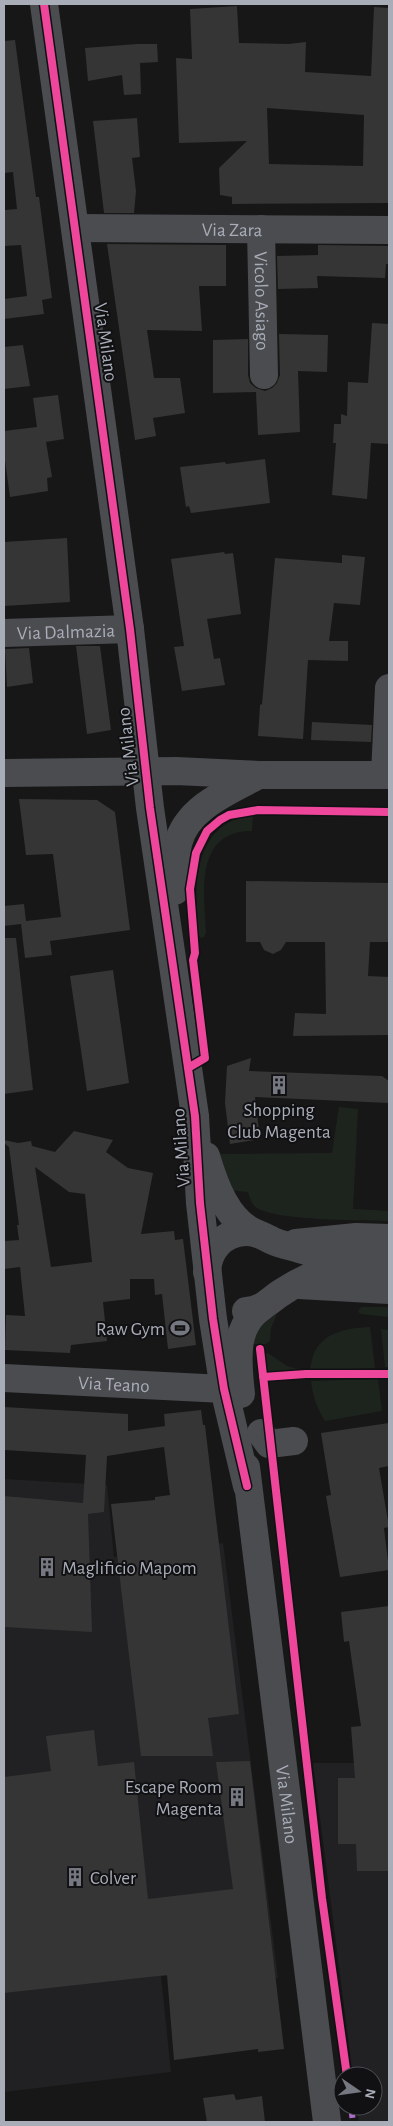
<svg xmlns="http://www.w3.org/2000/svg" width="393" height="2126" viewBox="0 0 393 2126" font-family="'Alegreya Sans',sans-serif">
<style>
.built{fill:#212123}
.grass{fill:#1d241e}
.building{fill:#353536;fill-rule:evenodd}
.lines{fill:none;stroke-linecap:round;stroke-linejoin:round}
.minor{stroke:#4b4c50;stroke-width:28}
.quiet{stroke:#b06ccc;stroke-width:6;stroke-dasharray:12 6;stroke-linecap:butt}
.cycleway-casing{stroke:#111113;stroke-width:11}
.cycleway{stroke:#ed469a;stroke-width:8}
.labels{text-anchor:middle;stroke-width:4;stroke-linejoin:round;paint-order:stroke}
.street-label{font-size:19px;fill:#a8adb8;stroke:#111113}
.poi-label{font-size:19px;fill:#a8adb8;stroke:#111113;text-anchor:end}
</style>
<rect width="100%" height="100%" fill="#171717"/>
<path class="built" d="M4 1479 107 1485 114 1557 223 1543 278 1978 161 1976 171 2072 4 2092Z
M313 1763H389V2122H359L357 2106H373V2076H353Z"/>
<path class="grass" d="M253 815 252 831C194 831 204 893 206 933L204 937 201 938C195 931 197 917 197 908 194 866 204 821 253 815Z
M339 1107 358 1109 353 1209 389 1211 388 1221C359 1220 279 1221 257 1208 251 1204 250 1198 248 1192L228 1190 220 1154 332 1153Z
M361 1307H389V1317L361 1314 358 1312Z
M277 1314 271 1328 270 1341 266 1344H249C254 1328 265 1322 277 1314Z
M370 1327 375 1368 309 1371C311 1365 312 1357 315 1351 326 1331 349 1328 370 1327Z
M381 1329 389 1330V1367H385Z
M268 1353 287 1366 304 1371 267 1372 264 1354Z
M378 1379 382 1411 325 1421C317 1408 313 1397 311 1381Z"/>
<path class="building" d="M237 6 239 43 288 44 306 42 305 72 371 76 374 7 389 8V203L232 204V197L220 195 219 168 247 141 179 143 176 58 192 59 190 9ZM267 108 364 115 363 166 269 164Z
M15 40 36 197H39L52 298 42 300 44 314 4 319V299L27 296 21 245 4 246V210L17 209 13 172 4 173V41Z
M137 44H157L158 62 140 63 141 94 124 95 122 75 88 81 85 48Z
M137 118 140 157 132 158 136 191 134 213H104L93 121Z
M107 244 226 245V286H199L202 331 147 330 154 378H180L185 413 153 418 156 436 135 440Z
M318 245 389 246V264H386L385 278 317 276 318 288 278 289 277 256 318 255Z
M372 323 389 324V444L371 443 367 499 332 495 336 443H333L334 424H341V414L347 416 348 382 368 383Z
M279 334 328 335 327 372 298 371 300 432 258 435 256 392 213 393V340L248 339V375L250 383 256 388 265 391 272 388 277 383 280 375Z
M23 345 30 386 4 389V347Z
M58 395 64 439 46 442 52 477 47 478 48 491 10 497 4 453V431L37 427 33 398Z
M265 459 270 503 191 513 189 506 186 507 180 467 225 462 226 464Z
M67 538 70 602 4 606V542Z
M224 552 225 554 233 553 241 614 207 619 214 659 220 658 225 685 182 691 174 647 184 646 171 559Z
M342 555 365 557 360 605 334 603 329 641H348V661L308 660 303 739 258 736 260 705 262 704 275 558 342 563Z
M76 646H100L111 730 87 734Z
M29 648 33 683 7 687 5 649Z
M312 722 372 725 371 742 311 740Z
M19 799 97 800 115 812 130 930 50 941 52 955 25 958 21 924 4 926V906L24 904 26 921 61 917 53 854 26 855Z
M246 881 389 883V942H370L368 976 389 977V1035L293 1036 295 1013 326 1014 325 942H286L281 950 273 954 264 950 260 942H246Z
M4 938H16L33 1090 4 1094Z
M113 970 129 1083 87 1091 70 976Z
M251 1058 249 1071 382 1076 389 1081V1103L255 1097 260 1139 230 1144 225 1103 227 1066Z
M74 1131 113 1140 106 1152 128 1168 153 1173 141 1234 174 1231 175 1240 183 1239 196 1345 168 1349 162 1294 155 1295 154 1279H130V1299L103 1302 107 1341 71 1345 70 1353 5 1350 6 1315 25 1316 20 1267 4 1269V1241L19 1240 17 1225H19L9 1147 4 1143V1140L18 1143 31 1141 32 1146 55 1152ZM35 1167 69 1192 85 1194 92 1262 51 1267Z
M4 1407 128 1414V1431L165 1426 164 1414 201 1410 203 1425H205L239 1714 208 1718 213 1756H141L111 1504 155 1500V1497L170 1495 164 1447 107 1456 104 1512 88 1514 92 1632 4 1627V1496L83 1503 86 1455 4 1450Z
M389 1423V1466L379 1468 389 1527 384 1528 389 1570 340 1577 326 1496 331 1495 321 1433Z
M389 1606V1871H357L356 1844H338V1778H355L351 1727 361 1726 349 1641 344 1642 341 1612Z
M94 1730 98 1766 134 1762 148 1899 233 1889 216 1762 250 1761 284 2049 258 2052V2049L174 2060 167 1975 4 1993V1777L51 1771 46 1736Z
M234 2094 236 2100 262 2096 265 2122H207L203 2098Z"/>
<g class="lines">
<g class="minor">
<path d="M44 4 130 629 150 808 195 1116 200 1203 213 1319 224 1389 247 1486"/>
<path id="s1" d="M76 228 389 230"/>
<path id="s2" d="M261 229 264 375"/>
<path id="s3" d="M4 633 130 629"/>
<path d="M4 773 176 771 260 775H389"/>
<path d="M385 775 389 688"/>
<path d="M175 891C177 875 175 859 178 844 186 808 229 791 259 775"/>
<path d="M206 1156C214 1183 227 1222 256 1233"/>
<path d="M296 1243 356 1237 389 1238"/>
<path d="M207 1272C208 1251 222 1233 245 1232 256 1231 264 1237 273 1241 281 1245 291 1246 299 1249 330 1259 357 1263 389 1264"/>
<path d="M299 1285 389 1290"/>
<path d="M246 1311C264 1310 270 1299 284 1291 304 1278 330 1267 354 1263"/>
<path id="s4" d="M4 1378 224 1389"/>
<path d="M241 1394C238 1364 232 1326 262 1307"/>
<path d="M261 1433 269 1444 294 1441"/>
<path id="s5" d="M246 1467 327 2122"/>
</g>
<path class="quiet" d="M351 2106 353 2122"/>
<g class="cycleway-casing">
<path id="cycleway" d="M44 4 130 629 150 808 195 1116 200 1203 213 1319 224 1389 247 1486
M188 1068 205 1058 193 960 195 953 190 889 196 853 207 831 220 820 229 815 258 810 389 812
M260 1349 322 1898 347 2076
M263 1377 306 1374H389"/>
</g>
<use href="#cycleway" class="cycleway"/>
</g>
<defs>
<g id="building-bare" transform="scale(1.5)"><path d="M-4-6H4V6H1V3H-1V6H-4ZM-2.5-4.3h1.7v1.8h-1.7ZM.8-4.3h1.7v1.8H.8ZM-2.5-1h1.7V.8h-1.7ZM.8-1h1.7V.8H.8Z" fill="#757880" stroke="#111113" stroke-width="2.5" paint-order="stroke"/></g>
<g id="stadium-bare" transform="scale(1.5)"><path d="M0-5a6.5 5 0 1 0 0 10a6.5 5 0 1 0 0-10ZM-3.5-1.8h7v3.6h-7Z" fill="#757880" stroke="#111113" stroke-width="2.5" paint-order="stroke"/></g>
</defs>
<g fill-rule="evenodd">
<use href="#building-bare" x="279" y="1085"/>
<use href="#stadium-bare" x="180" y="1328"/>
<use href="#building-bare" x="47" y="1567"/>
<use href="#building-bare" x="237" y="1797"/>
<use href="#building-bare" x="75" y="1877"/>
</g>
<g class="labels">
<g class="street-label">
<text dy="7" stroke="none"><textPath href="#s1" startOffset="156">Via Zara</textPath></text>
<text dy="7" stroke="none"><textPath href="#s2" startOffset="72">Vicolo Asiago</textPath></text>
<text transform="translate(107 342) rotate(82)" y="7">Via Milano</text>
<text dy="7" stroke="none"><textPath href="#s3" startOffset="62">Via Dalmazia</textPath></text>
<text transform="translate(127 747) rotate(-97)" y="7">Via Milano</text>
<text transform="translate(180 1148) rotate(-94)" y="7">Via Milano</text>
<text dy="7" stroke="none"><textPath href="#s4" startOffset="110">Via Teano</textPath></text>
<text dy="7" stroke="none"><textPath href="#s5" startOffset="340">Via Milano</textPath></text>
</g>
<g class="poi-label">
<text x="279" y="1116" text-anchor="middle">Shopping<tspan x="279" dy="22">Club Magenta</tspan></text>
<text x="165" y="1335">Raw Gym</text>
<text x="62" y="1574" text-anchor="start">Maglificio Mapom</text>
<text x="222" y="1793">Escape Room<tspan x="222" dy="22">Magenta</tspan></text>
<text x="90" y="1884" text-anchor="start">Colver</text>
</g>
</g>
<rect width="393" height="2126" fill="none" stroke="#a8adb8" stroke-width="10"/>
<g transform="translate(358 2091) rotate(103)"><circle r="24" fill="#111113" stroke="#4d4f55"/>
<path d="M0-4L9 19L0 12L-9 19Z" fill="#757880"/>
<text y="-8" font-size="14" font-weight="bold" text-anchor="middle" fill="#a8adb8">N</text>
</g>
</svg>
